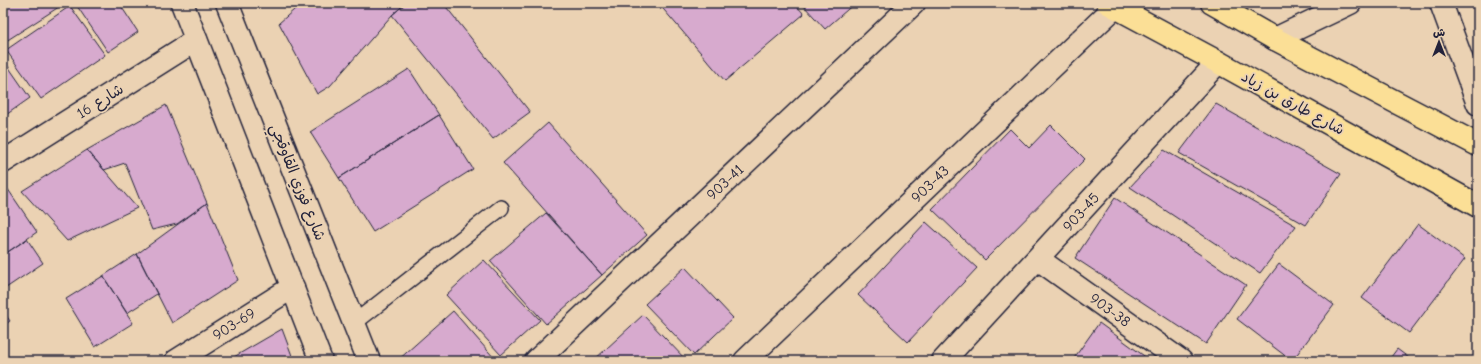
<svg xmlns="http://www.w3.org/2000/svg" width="1481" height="364" viewBox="0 0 1481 364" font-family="'Comic Neue','Playpen Sans Arabic',sans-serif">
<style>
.building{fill:#d7aace;stroke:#22223b}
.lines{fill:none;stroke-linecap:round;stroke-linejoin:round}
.service-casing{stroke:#22223b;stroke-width:18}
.minor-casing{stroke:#22223b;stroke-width:25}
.tertiary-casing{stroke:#22223b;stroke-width:25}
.primary-casing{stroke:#22223b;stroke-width:25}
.service{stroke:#ebd2b3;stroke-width:15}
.minor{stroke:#ebd2b3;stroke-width:22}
.tertiary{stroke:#ebd2b3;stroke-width:22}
.primary{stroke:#fbdf96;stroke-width:22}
.labels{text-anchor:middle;stroke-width:3.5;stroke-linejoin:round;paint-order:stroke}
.street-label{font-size:15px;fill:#22223b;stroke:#ebd2b3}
</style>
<rect width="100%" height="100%" fill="#ebd2b3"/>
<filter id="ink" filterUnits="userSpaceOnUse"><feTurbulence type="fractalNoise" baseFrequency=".025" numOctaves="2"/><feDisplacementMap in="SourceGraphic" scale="8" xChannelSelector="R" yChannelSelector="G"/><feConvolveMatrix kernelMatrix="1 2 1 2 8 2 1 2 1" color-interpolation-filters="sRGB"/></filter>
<g filter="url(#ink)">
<path class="building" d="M3 3H65L3 43Z
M75 3H119L138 32 108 52Z
M302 3H406L392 15 330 86 317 94 279 23Z
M406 3H443L530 112 493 139 392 15Z
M658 3H794L804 14 725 81Z
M808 3H855L825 29 804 6Z
M70 6 105 55 41 99 6 50Z
M3 59 30 98 3 117Z
M409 69 439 115 339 178 310 132Z
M1216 104 1341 174 1306 225 1179 153Z
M166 105 207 203 177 224 152 230 125 163 104 170 87 150Z
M439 115 473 169 373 232 339 178Z
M548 123 647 235 602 275 503 163Z
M1051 125 1085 159 985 260 932 209 1010 129 1029 148Z
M87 150 137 208 67 241 22 191Z
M1164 150 1296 226 1260 273 1130 187Z
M3 182 37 232 5 254 3 252Z
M1115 198 1246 285 1206 344 1075 258Z
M207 203 238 280 172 323 137 254Z
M546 213 602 275 546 324 490 261Z
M926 222 977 268 908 342 858 295Z
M1418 224 1465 259 1409 333 1362 298Z
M27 239 43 263 6 288 3 284V255Z
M137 254 157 294 127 313 103 276Z
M484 260 540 320 501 355 446 295Z
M1279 264 1334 305 1292 361 1237 319Z
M685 267 733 318 694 355 645 304Z
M103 276 133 323 95 347 66 299Z
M3 311 10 321 3 326Z
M453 311 495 359 493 361H397Z
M643 315 687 361H593Z
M1099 323 1151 361H1072Z
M282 329 294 361H227Z
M1397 349 1413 361H1388Z"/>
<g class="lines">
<g class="service-casing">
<path id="service" d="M354 323 501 208"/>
</g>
<g class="minor-casing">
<path id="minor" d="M1441 3 1478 104
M1275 39 1350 3
M3 162 196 40
M1038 259 1181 361
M176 361 293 287
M536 361 914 3
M745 361 1115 7
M943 361 1218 62"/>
</g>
<g class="tertiary-casing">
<path id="tertiary" d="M182 3 321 361
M227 3 369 361"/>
</g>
<g class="primary-casing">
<path id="primary" d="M1108 3 1218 62 1478 206
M1212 3 1275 39 1478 145"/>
</g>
<use href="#service" class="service"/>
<use href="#minor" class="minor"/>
<use href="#tertiary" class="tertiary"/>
<use href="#primary" class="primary"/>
</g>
</g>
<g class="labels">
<g class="street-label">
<text transform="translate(100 101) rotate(-32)" y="5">شارع 16</text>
<text transform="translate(1293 103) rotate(29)" y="5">شارع طارق بن زياد</text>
<text transform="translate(298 182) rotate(68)" y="5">شارع فوزي القاوقجي</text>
<text transform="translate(725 182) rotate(-43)" y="5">903-41</text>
<text transform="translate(930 184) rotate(-44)" y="5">903-43</text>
<text transform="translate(1081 212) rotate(-48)" y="5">903-45</text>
<text transform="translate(1110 310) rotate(36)" y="5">903-38</text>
<text transform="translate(234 324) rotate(-32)" y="5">903-69</text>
</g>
</g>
<rect width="1481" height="364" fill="none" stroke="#ebd2b3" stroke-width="16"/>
<rect x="8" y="8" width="1465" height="348" fill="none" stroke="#22223b" stroke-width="1.5" filter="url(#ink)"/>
<g transform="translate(1439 42)" stroke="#ebd2b3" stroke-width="3" paint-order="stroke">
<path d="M0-3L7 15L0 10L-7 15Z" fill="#22223b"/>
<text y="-6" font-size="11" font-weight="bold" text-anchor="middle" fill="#22223b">ش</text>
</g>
</svg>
